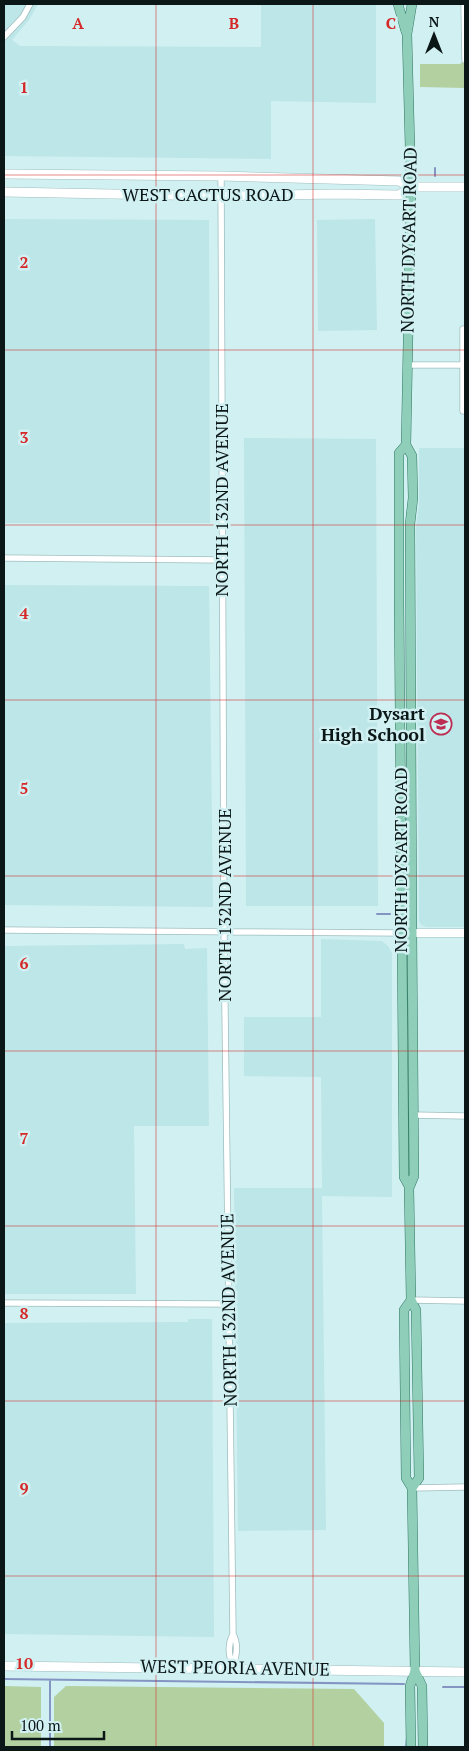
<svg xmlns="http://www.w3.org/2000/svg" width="469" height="1751" viewBox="0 0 469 1751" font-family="'PT Serif',serif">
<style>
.built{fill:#bde6e9}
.green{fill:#b3d0a1}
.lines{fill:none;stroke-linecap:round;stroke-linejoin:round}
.stream{stroke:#8495c3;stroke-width:2}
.minor-casing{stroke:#9ebdbf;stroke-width:7}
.tertiary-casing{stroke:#9ebdbf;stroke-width:9}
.secondary-casing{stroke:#9ebdbf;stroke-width:10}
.primary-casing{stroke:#307862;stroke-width:10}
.minor{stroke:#fff;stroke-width:5.5}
.tertiary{stroke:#fff;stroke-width:8}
.secondary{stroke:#fff;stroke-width:9}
.primary{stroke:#8fceb9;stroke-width:9}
.grid{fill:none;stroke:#d62828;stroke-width:1;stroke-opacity:0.55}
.labels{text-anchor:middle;stroke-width:5;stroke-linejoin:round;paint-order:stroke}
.street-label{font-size:18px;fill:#0b1617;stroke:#d1f0f2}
.poi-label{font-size:18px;font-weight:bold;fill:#0b1617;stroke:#d1f0f2;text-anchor:end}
.grid-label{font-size:16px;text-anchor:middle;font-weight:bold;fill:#d62828;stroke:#d1f0f2;stroke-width:5;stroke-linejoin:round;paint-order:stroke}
</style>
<rect width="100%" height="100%" fill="#d1f0f2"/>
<path class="built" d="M4 4H38L29 20 12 40 20 46 261 47V4H376V103L271 101V159L4 156Z
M4 219 209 220 210 523H4Z
M375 219 377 330 318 331 317 220Z
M244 438 376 439 378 906H246Z
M419 448H465V927H426L421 925 419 921 416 527 419 503Z
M4 585 209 586 213 907 4 905Z
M321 939 382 941 388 946 392 953V1197L322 1196 326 1530 238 1531 234 1188H322L321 1077 244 1076V1017H321Z
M184 944 185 949 207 948 209 1126H134L136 1294H4V946Z
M188 1319H212L214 1637 4 1634V1323L188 1322Z"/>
<path class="green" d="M462 62 465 64V88L420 87V64H460Z
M4 1686 41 1687V1747H4Z
M66 1686 354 1689 384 1723V1747H54V1697Z"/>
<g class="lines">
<path class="stream" d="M435 168V176
M377 914H390
M4 1679 404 1684
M50 1680V1747
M443 1687H465
M406 1747 407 1737"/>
<g class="minor-casing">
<path id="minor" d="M464 4 465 60
M4 37 23 17 30 4
M221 176 224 932 233 1634C227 1646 229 1656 233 1668
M465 329H463V411H465
M408 365H463
M4 558 223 560
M4 930 401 933
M412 1115 465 1116
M411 1300 465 1301
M4 1303 229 1304
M412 1488 465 1487
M233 1634C239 1645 236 1656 233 1668"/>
</g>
<g class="tertiary-casing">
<path id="tertiary" d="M407 933H465"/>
</g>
<g class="secondary-casing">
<path id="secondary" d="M4 174 221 176 399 181 411 187H465
M4 192 221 196 334 194 399 195 411 187
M4 1666 465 1672"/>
</g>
<g class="primary-casing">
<path id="primary" d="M398 4 406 32
M406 445 399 453V600L404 1177 409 1186
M411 1300 404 1310 406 1478 412 1488 415 1671 410 1686 411 1747
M412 1488 419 1478 416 1310 411 1300 409 1188 414 1176 412 933 410 524 413 498 412 456 406 445 411 187 407 34 412 4
M415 1671 422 1686 423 1747"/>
</g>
<use href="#minor" class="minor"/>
<use href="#tertiary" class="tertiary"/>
<use href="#secondary" class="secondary"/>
<use href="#primary" class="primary"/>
</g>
<path class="grid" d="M156 4V1747M313 4V1747M4 175H465M4 350H465M4 525H465M4 700H465M4 876H465M4 1051H465M4 1226H465M4 1401H465M4 1576H465"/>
<defs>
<g id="school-ring" transform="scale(1.125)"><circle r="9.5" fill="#d1f0f2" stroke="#bd2d52" stroke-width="1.5"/><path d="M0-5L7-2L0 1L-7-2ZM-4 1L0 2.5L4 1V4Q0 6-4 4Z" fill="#bd2d52"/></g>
</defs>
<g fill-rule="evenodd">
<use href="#school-ring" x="441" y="724"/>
</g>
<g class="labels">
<g class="street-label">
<text x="208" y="201">WEST CACTUS ROAD</text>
<text transform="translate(409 240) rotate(-89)" y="6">NORTH DYSART ROAD</text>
<text transform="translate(222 500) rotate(-90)" y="6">NORTH 132ND AVENUE</text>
<text transform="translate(401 860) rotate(-90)" y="6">NORTH DYSART ROAD</text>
<text transform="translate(225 905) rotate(-90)" y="6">NORTH 132ND AVENUE</text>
<text transform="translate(229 1310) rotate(-91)" y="6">NORTH 132ND AVENUE</text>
<text transform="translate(235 1668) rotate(1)" y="6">WEST PEORIA AVENUE</text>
</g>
<g class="poi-label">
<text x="425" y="720">Dysart<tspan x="425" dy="21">High School</tspan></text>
</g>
</g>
<g class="grid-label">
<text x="78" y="29">A</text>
<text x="234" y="29">B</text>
<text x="391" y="29">C</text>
<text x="24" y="93">1</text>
<text x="24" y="268">2</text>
<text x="24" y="443">3</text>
<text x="24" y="619">4</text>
<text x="24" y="794">5</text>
<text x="24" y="969">6</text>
<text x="24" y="1144">7</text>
<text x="24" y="1319">8</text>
<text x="24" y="1494">9</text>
<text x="24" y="1669">10</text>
</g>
<rect width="469" height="1751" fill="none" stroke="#0b1617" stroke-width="10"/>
<g transform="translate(434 35)" stroke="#d1f0f2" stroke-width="4" paint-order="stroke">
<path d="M0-4L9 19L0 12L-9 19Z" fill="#0b1617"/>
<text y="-8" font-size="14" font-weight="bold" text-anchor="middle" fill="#0b1617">N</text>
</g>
<path d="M12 1731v8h92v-8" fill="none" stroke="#0b1617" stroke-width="2.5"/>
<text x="20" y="1731" font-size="15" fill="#0b1617" stroke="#d1f0f2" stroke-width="4" paint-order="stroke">100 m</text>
</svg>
